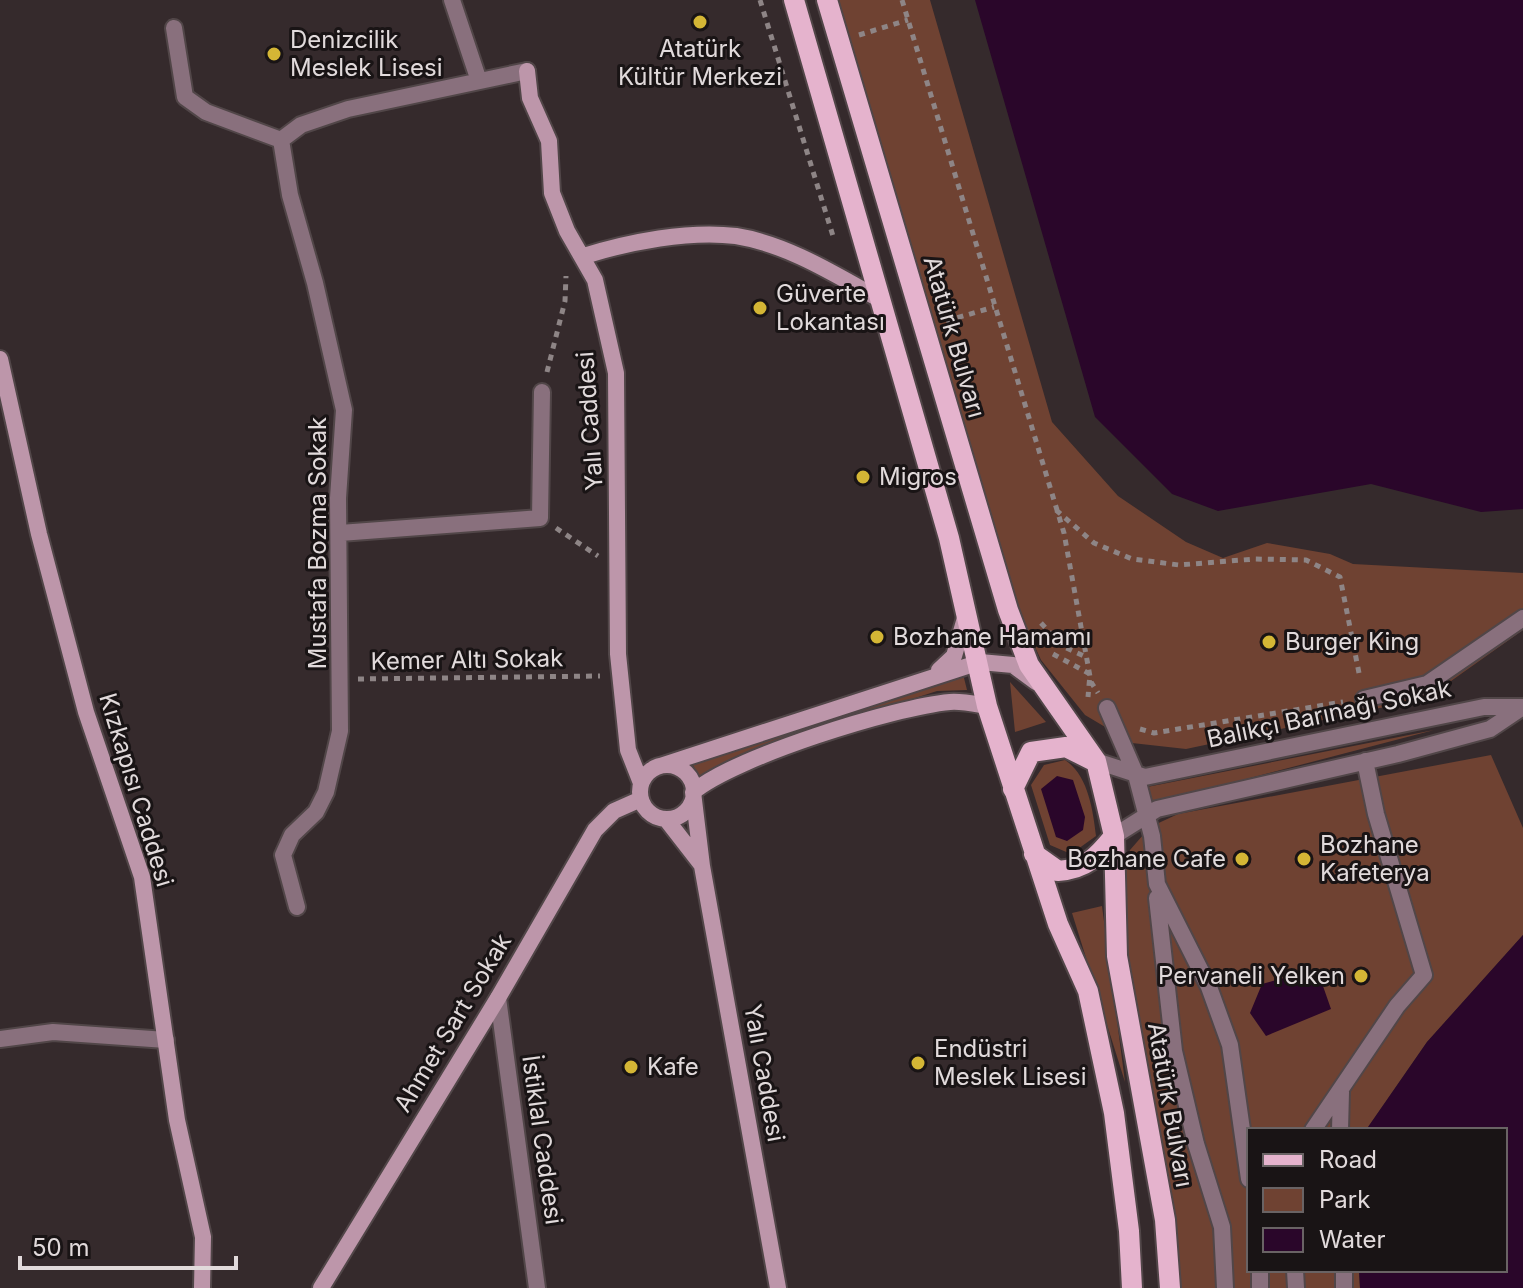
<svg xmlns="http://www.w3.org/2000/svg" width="1523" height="1288" viewBox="0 0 1523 1288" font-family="Inter,sans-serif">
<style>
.green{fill:#6f4232}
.water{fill:#2a062a}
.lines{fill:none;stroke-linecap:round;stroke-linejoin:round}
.street-casing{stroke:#514648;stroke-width:20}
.secondary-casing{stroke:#514648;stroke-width:20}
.primary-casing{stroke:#514648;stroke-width:24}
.path{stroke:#8e8586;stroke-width:5;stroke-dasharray:6 6;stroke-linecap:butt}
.street{stroke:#89707d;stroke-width:16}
.secondary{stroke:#bd96aa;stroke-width:16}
.primary{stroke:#e5b3cd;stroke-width:20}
.poi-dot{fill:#d4b635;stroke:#191415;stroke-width:3}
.labels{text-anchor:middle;stroke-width:6;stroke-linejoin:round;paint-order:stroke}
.poi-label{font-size:24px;fill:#e1dadb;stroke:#191415;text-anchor:start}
.street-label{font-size:24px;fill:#e1dadb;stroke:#191415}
</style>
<rect width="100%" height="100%" fill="#352a2c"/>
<path class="green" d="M830 0H930L1052 422 1118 496 1186 542 1223 558 1267 543 1330 554 1353 564 1523 573V630L1427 698 1186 749 1132 743 1085 715 1041 660 1007 586Z
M963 674 967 690 937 691 769 745 699 777 693 765Z
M1010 682 1046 722 1015 732Z
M1434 730 1147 805 1142 788Z
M1491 755 1523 828V935L1427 1042 1366 1130H1249V1270H1359L1360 1288H1166L1123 1004 1119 883 1130 850 1150 827 1178 814Z
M1065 760C1088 775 1093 810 1096 836L1071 854 1050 845 1031 785 1044 765Z
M1102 906 1125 1082 1072 913Z"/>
<path class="water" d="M975 0H1523V509L1481 512 1371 484 1218 511 1172 494 1095 417Z
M1057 776 1073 780 1085 817 1083 830 1067 841 1056 837 1041 789Z
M1523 935V1288H1360L1359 1270H1505V1130H1366L1427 1042Z
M1317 969 1331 1009 1266 1036 1250 1013 1262 984Z"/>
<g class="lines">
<g class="street-casing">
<path id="street" d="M452 0 478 78
M174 28 185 97 206 112 281 140
M340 533 540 518 542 392
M1364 699 1427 684 1523 618
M1107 708 1136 775 1152 836 1157 884 1209 987 1230 1045 1249 1179
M1096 761 1145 777 1484 707H1523
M1114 836 1157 809 1398 754 1490 729 1523 707
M1157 898 1174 1051 1196 1144 1222 1227 1225 1288
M297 907 283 855 292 835 316 812 326 792 340 731 338 498 344 410 315 283 290 195 281 140 301 125 348 109 527 71
M498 998 537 1288
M0 1039 53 1032 166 1040
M1313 1130 1397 1006 1424 975 1376 814 1365 761
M1340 1130 1341 1092
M1260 1270V1288
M1295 1270 1296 1288
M1344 1288V1270"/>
</g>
<g class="secondary-casing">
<path id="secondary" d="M527 71 530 98 549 141 552 193 567 231 595 280 616 373 618 654 628 750 641 783
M584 256C629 242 689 230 736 236 787 244 836 275 881 300
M0 359 39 534 86 712 142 877 177 1120 203 1237 202 1288
M939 670 954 656 965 618
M640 792a27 27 0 1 1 54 0a27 27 0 1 1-54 0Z
M654 768 980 662 1013 665 1036 682
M666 819 701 864
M321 1288 498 998 595 830 614 811 641 799
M778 1288 702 866 693 792C735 757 894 707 950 702 962 701 975 704 987 706"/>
</g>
<g class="primary-casing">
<path id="primary" d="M794 0 949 538 987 706 1058 924 1088 991 1114 1113 1129 1231 1132 1288
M827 0 1008 610 1029 665 1096 761 1114 836 1117 956 1165 1220 1170 1288
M1013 789 1031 752 1066 747 1092 760
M1034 854 1058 871C1086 869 1097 857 1114 836"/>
</g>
<path class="path" d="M760 0 833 236
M902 0 1064 533 1091 682 1098 693
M859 35 908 20
M946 321 994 307
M547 372 565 301 566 276
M1056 510 1094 543 1132 559 1179 565 1255 559 1306 560 1340 577 1360 678
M556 528 598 556
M1041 623 1062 646 1086 657
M1053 654 1090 674 1088 697
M358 679 600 676
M1140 729 1154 733 1343 702"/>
<use href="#street" class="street"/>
<use href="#secondary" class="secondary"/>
<use href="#primary" class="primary"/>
</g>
<g class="poi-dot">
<circle cx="700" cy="22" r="8"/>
<circle cx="274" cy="54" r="8"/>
<circle cx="760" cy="308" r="8"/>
<circle cx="863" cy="477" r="8"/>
<circle cx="877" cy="637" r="8"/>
<circle cx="1269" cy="642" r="8"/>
<circle cx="1242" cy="859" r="8"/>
<circle cx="1304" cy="859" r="8"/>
<circle cx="1361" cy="976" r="8"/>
<circle cx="918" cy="1063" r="8"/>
<circle cx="631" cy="1067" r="8"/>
</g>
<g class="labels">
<g class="poi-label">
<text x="290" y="48">Denizcilik<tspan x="290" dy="28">Meslek Lisesi</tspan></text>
<text x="700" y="57" text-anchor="middle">Atatürk<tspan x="700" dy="28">Kültür Merkezi</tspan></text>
<text x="776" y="302">Güverte<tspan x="776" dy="28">Lokantası</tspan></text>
<text x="879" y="485">Migros</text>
<text x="893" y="645">Bozhane Hamamı</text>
<text x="1285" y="650">Burger King</text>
<text x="1320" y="853">Bozhane<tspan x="1320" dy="28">Kafeterya</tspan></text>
<text x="1226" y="867" text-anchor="end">Bozhane Cafe</text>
<text x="1345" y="984" text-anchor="end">Pervaneli Yelken</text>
<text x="934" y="1057">Endüstri<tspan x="934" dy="28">Meslek Lisesi</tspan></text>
<text x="647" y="1075">Kafe</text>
</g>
<g class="street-label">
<text transform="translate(954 337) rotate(74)" y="8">Atatürk Bulvarı</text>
<text transform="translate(590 421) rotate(-94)" y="8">Yalı Caddesi</text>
<text transform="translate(318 543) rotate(-90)" y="8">Mustafa Bozma Sokak</text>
<text transform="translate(467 660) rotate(-1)" y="8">Kemer Altı Sokak</text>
<text transform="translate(1329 714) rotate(-12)" y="8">Balıkçı Barınağı Sokak</text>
<text transform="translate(136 790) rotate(73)" y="8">Kızkapısı Caddesi</text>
<text transform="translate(453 1023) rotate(-59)" y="8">Ahmet Sart Sokak</text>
<text transform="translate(764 1073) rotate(80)" y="8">Yalı Caddesi</text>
<text transform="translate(1170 1105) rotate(80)" y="8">Atatürk Bulvarı</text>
<text transform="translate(542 1140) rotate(82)" y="8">İstiklal Caddesi</text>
</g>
</g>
<rect x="1247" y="1128" width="260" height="144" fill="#191415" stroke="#696364" stroke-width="2"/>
<rect x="1263" y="1154" width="40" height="12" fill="#e5b3cd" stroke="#696364" stroke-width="2"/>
<text x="1319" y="1168" font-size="24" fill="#e1dadb">Road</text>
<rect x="1263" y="1188" width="40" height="24" fill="#6f4232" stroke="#696364" stroke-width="2"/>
<text x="1319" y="1208" font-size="24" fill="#e1dadb">Park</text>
<rect x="1263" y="1228" width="40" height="24" fill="#2a062a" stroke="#696364" stroke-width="2"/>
<text x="1319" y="1248" font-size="24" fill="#e1dadb">Water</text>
<path d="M20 1256v12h216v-12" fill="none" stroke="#e1dadb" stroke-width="4"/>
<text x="32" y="1256" font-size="24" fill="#e1dadb" stroke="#191415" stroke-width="6" paint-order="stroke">50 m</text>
</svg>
